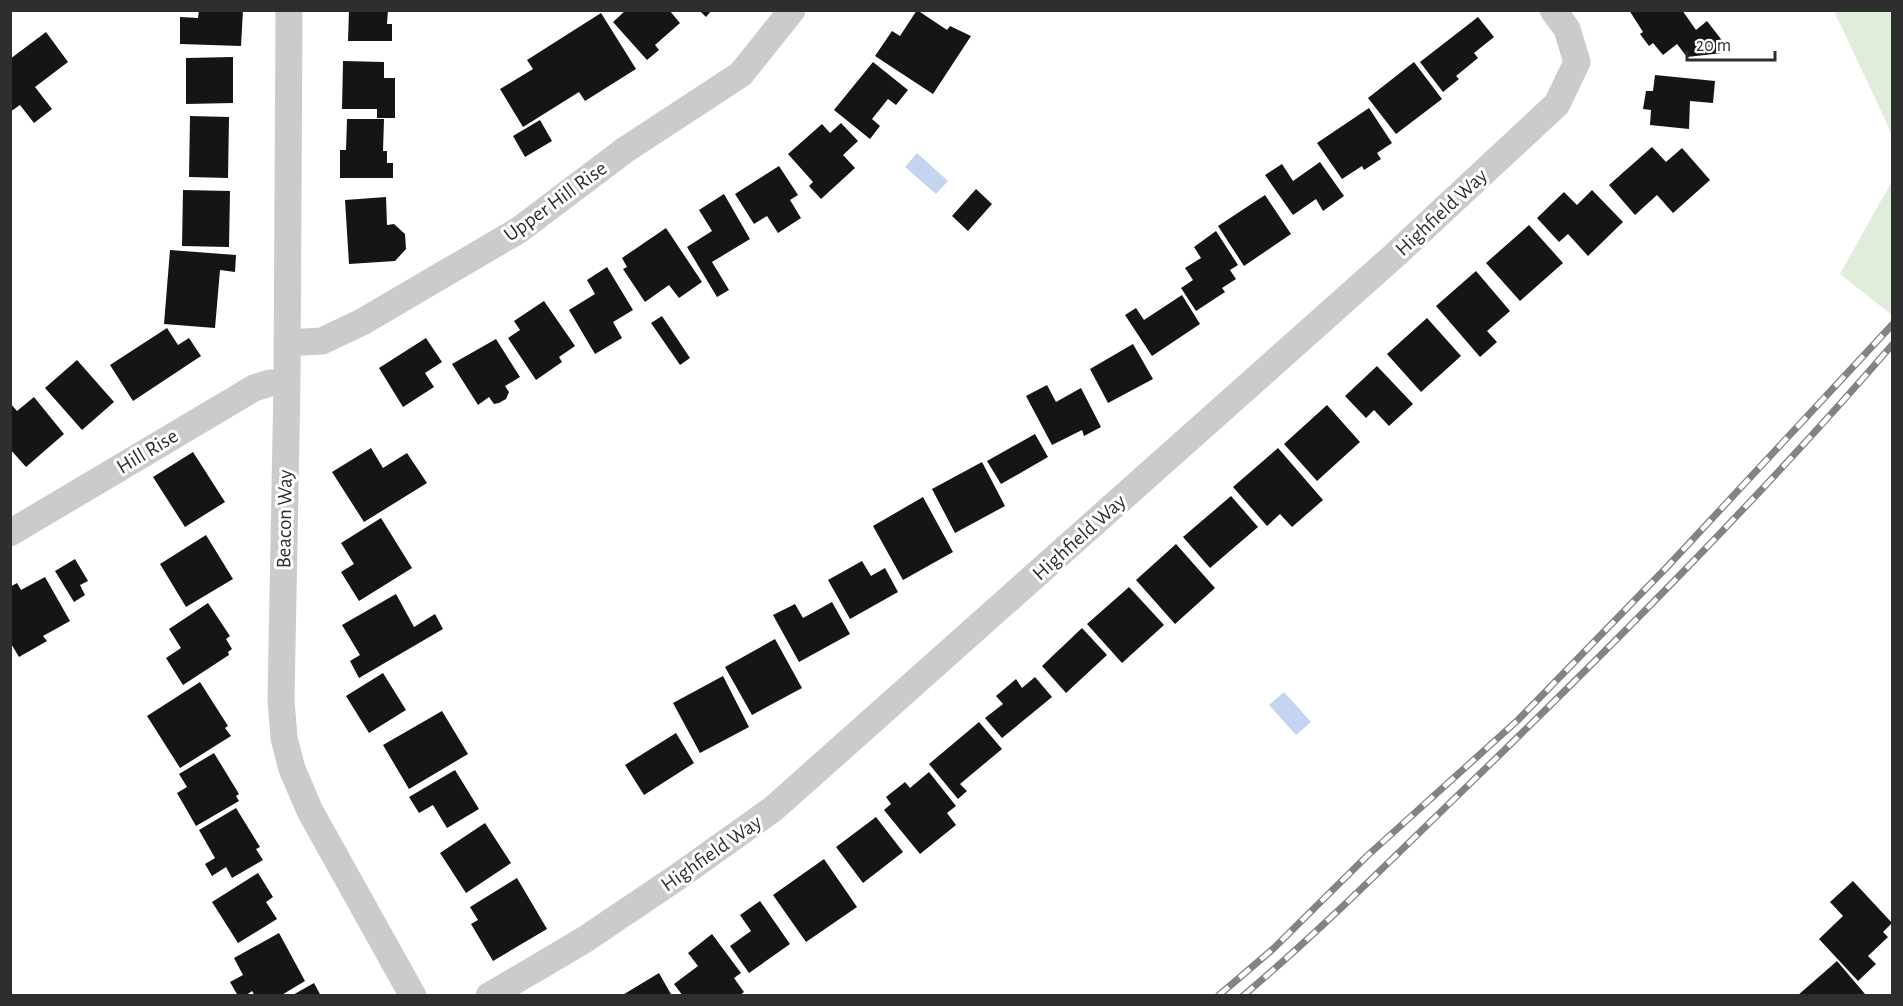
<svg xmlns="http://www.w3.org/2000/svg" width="1903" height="1006" viewBox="0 0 1903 1006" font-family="'Alegreya Sans',sans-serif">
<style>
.green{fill:#e0edda}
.water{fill:#c5d4ef}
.building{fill:#151515}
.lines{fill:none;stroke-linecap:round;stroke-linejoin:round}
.minor{stroke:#cbcbcb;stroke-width:27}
.rail-casing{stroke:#838383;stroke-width:7}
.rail{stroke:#fff;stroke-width:4.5;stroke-dasharray:14;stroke-linecap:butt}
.labels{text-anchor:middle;stroke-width:6;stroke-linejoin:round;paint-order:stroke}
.street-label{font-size:21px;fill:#2e2e2e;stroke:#fff}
</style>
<rect width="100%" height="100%" fill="#fff"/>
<path class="green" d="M1834 11H1892V136L1888 126Z
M1892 181V315L1840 274Z"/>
<path class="water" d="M917 153 948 181 936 194 905 167Z
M1284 692 1311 722 1296 735 1269 705Z"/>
<path class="building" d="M199 10H243L241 46 180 44V17L198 18Z
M349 10H388L387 24H392V41H348Z
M626 10H669L680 23 655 45 659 50 647 60 613 22Z
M699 10H712L706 17Z
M917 10 947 30 950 26 971 36 933 94 875 56 892 31 900 36Z
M1629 10H1682L1696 30 1707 21 1731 52 1687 57 1677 44 1663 55 1653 43 1649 46 1640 34 1643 32Z
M601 13 636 69 585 101 579 92 523 127 500 89 533 69 527 60Z
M1478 17 1494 37 1474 53 1478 58 1456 76 1459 79 1443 92 1420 62Z
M46 32 68 62 35 87 52 109 34 123 20 105 10 112V59Z
M233 57V103L186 104V58Z
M343 61 384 62V78H395V118H377V109H342Z
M873 62 908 90 896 105 888 99 872 119 880 126 870 139 834 110Z
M1414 62 1442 99 1396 134 1368 98Z
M1655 75 1715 81 1713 103 1690 101 1689 129 1650 125 1651 110 1643 109 1646 91H1653Z
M1369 108 1392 143 1377 153 1381 159 1364 170 1362 166 1342 179 1317 143Z
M190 116 229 117 228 178 189 177Z
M347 119H384L383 151H387V163H393V178H340V150H346Z
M540 120 552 141 525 157 513 136Z
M841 123 858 141 843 155 855 168 821 199 809 186 813 182 788 154 822 124 830 133Z
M1652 147 1666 162 1682 148 1710 180 1673 213 1657 195 1635 215 1609 185Z
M1320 162 1344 196 1323 211 1316 199 1293 215 1265 175 1282 164 1293 181Z
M779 166 798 195 790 200 801 218 778 233 767 216 754 224 735 194Z
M976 189 992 204 968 231 952 216Z
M183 190 230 191 229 247 182 246Z
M1592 190 1623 222 1588 256 1568 234 1559 242 1537 218 1564 192 1577 205Z
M724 194 750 239 712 262 729 290 717 297 687 247 712 231 699 210Z
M1265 195 1291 234 1244 266 1218 226Z
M386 197 387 225 394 224 405 234 406 249 395 261 349 264 345 200Z
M1529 225 1563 263 1520 301 1486 263Z
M666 228 702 282 679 298 669 285 645 302 623 269 627 267 622 258Z
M1216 231 1238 265 1230 270 1236 279 1222 288 1225 292 1196 311 1181 288 1193 280 1185 268 1201 258 1194 247Z
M170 250 236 255 235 272 220 270 215 328 164 324Z
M607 267 633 310 613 322 622 338 595 354 569 310 595 294 587 280Z
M1476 271 1510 311 1487 331 1497 342 1480 357 1436 306Z
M1182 295 1200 324 1152 356 1125 315 1136 308 1144 320Z
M544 301 575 346 559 357 562 362 536 380 508 338 520 330 514 321Z
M662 316 690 358 680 365 651 323Z
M1427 318 1461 356 1421 392 1387 354Z
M167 328 178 345 189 338 201 356 133 401 110 365Z
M426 338 442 362 425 373 434 387 403 407 379 368Z
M496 339 520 377 505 386 509 392 506 399 499 403 494 404 489 397 478 405 452 364Z
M1133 344 1153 379 1108 403 1090 369Z
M77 360 114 402 82 430 45 388Z
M1377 366 1413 404 1389 426 1374 410 1366 418 1345 396Z
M1047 385 1056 402 1081 388 1101 427 1084 436 1082 430 1052 445 1026 396Z
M34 397 64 434 26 467 10 449V403L17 411Z
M1327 405 1360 442 1317 481 1284 444Z
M1035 434 1048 457 1001 484 987 461Z
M371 448 383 468 407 453 427 483 364 522 332 472Z
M1278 448 1323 500 1292 527 1280 514 1267 526 1233 487Z
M193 452 225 502 185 527 153 477Z
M982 462 1005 506 955 533 932 489Z
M1231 496 1258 527 1210 568 1183 537Z
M923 497 953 552 903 580 873 526Z
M381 518 412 568 359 601 341 572 354 564 341 543Z
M206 535 233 579 186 607 160 564Z
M1176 544 1215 588 1175 624 1136 580Z
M75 559 88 581 80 585 85 595 74 602 55 571Z
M862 561 871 576 885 568 898 592 850 619 828 580Z
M45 577 70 621 43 636 47 641 19 657 10 642V587L17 583 21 590Z
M1129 587 1164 625 1122 663 1087 624Z
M396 594 414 627 435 614 443 629 359 678 350 661 360 655 342 625Z
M832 602 850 634 799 662 773 615 795 604 803 618Z
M208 603 230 636 226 639 232 649 228 652 229 655 183 685 166 658 181 648 169 629Z
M1082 628 1107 655 1066 693 1042 666Z
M775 639 802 688 752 715 725 667Z
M383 673 406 710 369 733 346 696Z
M723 676 749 727 700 753 673 703Z
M1035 677 1052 697 1002 738 985 718 1003 704 996 696 1016 679 1022 688Z
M200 682 228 726 225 728 231 736 180 768 147 716Z
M442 711 468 754 409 789 383 745Z
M979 722 1002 749 960 784 967 791 958 799 929 764Z
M676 733 694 763 644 795 625 765Z
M214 753 239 794 236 796 239 801 196 826 177 793 187 787 179 774Z
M455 770 479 809 447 828 433 805 419 813 409 797Z
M929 772 956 806 947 813 956 825 920 854 884 810 891 804 886 797 905 782 910 788Z
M236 808 260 847 256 849 263 860 232 878 226 867 212 876 205 864 215 858 199 830Z
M876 817 903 852 863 883 836 847Z
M485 823 511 863 466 893 440 853Z
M824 859 857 907 806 942 773 895Z
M258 873 273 897 266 902 277 919 238 943 212 902Z
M517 878 547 929 493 961 471 924 478 920 470 907Z
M1853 881 1892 923 1883 932 1888 937 1868 956 1876 964 1858 981 1819 939 1843 916 1830 902Z
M760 901 790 944 749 973 730 946 751 931 740 915Z
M279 933 305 981 280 996H255L252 991 245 996H238L230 982 243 975 234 958Z
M712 934 741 973 734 978 744 992 739 996H683L674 984 698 966 688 953Z
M1837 961 1865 994 1863 996H1797Z
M659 973 672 996H621Z
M314 983 321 996H291Z"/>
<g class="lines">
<path class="minor" d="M289 10 287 383 281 700 284 738 292 769 310 811 413 996
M287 343 322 341 362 322 519 230 625 150 741 74 792 10
M10 533 254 388 270 383H287
M489 996 584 940 679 876 773 809 1395 255 1557 104 1577 62 1567 29 1553 10"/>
<g class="rail-casing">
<path id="rail" d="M1218 996 1273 949 1367 856 1518 720 1667 567 1892 325
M1243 996C1328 924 1406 845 1486 768 1626 632 1764 493 1892 345"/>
</g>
<use href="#rail" class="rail"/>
</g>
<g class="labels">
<g class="street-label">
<text transform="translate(555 201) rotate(-36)" y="7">Upper Hill Rise</text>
<text transform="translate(1441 212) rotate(-43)" y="7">Highfield Way</text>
<text transform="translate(147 451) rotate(-31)" y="7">Hill Rise</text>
<text transform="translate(284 519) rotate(-89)" y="7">Beacon Way</text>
<text transform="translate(1079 537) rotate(-42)" y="7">Highfield Way</text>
<text transform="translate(711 853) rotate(-35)" y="7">Highfield Way</text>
</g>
</g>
<rect width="1903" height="1006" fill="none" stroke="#2e2e2e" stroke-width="24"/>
<path d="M1687 51v9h88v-9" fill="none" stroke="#2e2e2e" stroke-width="3"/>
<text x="1696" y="51" font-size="18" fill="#2e2e2e" stroke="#ffffff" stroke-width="4.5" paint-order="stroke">20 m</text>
</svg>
